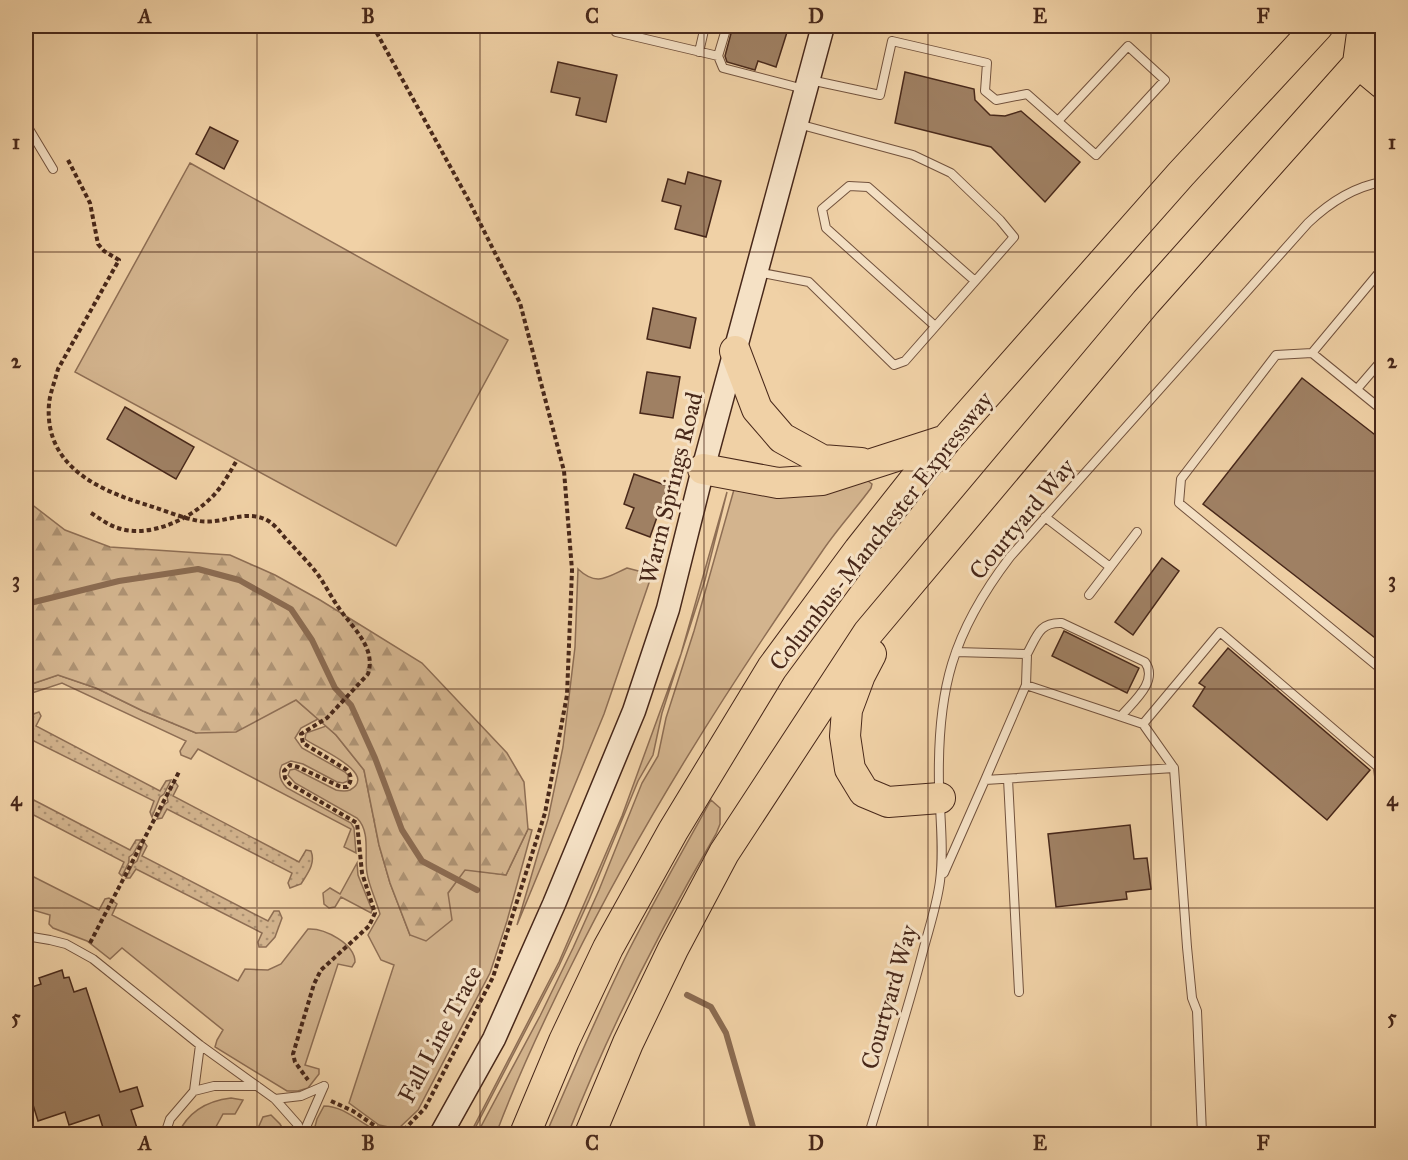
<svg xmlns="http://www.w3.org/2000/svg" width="1408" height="1160" viewBox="0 0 1408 1160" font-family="'IM FELL Great Primer',serif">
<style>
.grass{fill:#d3b48e;stroke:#8e6e54;stroke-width:1.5}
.forest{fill:url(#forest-firs);stroke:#8e6e54;stroke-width:1.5}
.park{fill:url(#park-dots);stroke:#8e6e54;stroke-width:1.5}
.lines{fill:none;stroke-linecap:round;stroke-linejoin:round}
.stream{stroke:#8b6b51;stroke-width:6}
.building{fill:#9f8063;stroke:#48281a;stroke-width:1.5}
.lane-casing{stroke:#72523d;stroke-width:10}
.secondary-casing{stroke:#48281a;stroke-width:25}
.highway-casing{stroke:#48281a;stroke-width:32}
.path{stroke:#48281a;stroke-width:4;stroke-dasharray:4.5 3;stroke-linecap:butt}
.lane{stroke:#f5e1c5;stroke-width:8}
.secondary{stroke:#f5e1c5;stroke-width:22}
.highway{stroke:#f0d1a6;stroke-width:30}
.grid{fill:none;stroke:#48281a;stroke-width:1.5;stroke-opacity:0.55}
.labels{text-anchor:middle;stroke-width:6;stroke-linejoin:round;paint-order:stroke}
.street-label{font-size:24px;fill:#48281a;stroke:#f5e1c5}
.neatline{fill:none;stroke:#48281a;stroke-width:2}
.grid-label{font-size:20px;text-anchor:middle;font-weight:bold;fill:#48281a}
</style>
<defs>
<pattern id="forest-firs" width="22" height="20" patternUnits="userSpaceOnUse" patternTransform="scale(1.5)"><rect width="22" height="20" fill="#d3b48e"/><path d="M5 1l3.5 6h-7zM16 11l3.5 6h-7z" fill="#ad9273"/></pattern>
<pattern id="park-dots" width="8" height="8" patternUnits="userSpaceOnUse" patternTransform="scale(1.5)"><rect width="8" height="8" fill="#d3b48e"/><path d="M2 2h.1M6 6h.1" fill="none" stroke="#ad9273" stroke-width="1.8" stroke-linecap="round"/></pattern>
</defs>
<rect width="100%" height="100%" fill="#f0d1a6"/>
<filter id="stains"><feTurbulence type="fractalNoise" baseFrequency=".00333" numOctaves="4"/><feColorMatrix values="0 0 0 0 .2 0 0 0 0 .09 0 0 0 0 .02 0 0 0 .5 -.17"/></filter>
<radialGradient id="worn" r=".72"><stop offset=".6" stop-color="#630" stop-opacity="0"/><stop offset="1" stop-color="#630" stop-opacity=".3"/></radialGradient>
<path class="grass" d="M190 163 508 340 396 546 75 372Z
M868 481 872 484 871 488C855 510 836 530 821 553 729 686 642 822 570 968 543 1022 517 1078 496 1134H477L540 1016 573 948 599 890 642 783 658 756 666 718 694 631 735 486Z
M727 492 705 580 662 713 653 755 638 781 589 900 559 966 472 1134H470L559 962 622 816 681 654Z
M627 568 646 573 651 577 604 714 517 925 548 819 563 747 575 647 578 569C597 587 607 577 627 568Z
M58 675 96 688 143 711 196 733 296 700 318 719 301 728 295 738 302 748 345 772 348 775V781L343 783 337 782 303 764 291 761 282 765C277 774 280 781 287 788L351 823 354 828 356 853 344 847 351 829 198 749 191 759 181 755 180 751 186 741 62 683 26 695V686Z
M326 726 336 735 364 770 379 845 390 883 410 935 448 893 465 869 506 875 528 829 532 830 507 921 490 973 418 1110 398 1129 379 1125 349 1103 394 965 381 960 368 935 380 914C376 900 369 886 367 873 364 855 371 832 357 818L295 783 288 775 290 770 295 769 336 790C341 791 345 792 350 790 380 773 314 747 305 739L306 733Z
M711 800 720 808V824L716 834C659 931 609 1030 568 1134H546C573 1072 599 1010 629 950 655 899 683 850 711 800Z
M357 863 358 875 372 910 371 913 341 897 335 907 329 908 324 904 323 893 330 888 340 894Z
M26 873 99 910 105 899 109 898 117 904 112 915 238 981 245 969 268 970 281 964 308 929C325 928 355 944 355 962L352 967 338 964 305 1065 319 1069V1074L308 1088 298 1091H287L215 1047 217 1040 223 1030 122 948 110 959 87 941 53 928 49 924 50 915 26 908Z
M231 1098 243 1100 235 1114H223L212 1134H178C188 1112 206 1101 231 1098Z
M324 1106C347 1106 364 1128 385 1134H313L317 1119Z
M271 1115 280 1124 286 1134H264L259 1126 263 1117Z"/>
<path class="forest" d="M26 500 65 530 110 547 230 555 275 575 320 600 422 663 507 753 524 782 528 829 506 875 465 870 448 893 452 920 426 941 410 935 390 883 379 845 364 770 336 735 296 700 236 732 196 733 143 711 96 688 58 675 26 686Z"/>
<path class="park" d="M39 712 41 716 36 726 160 791 166 781 171 780 164 794 160 797 152 817 150 812 154 801 30 739 26 747C25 734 22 716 39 712Z
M175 782 178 786 173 796 299 862 306 850 311 851C316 864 307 874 301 884L290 888 288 883 292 873 167 809 162 818 157 819 164 805 168 802 167 796Z
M26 796 130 850 136 840H141L133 854 129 857V862L122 876 119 873 124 862 26 811Z
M144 842 147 846 142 856 268 921 274 911H279L282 918 275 937 266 947H259L258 942 262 933 136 869 130 878H126L133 864 137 861Z"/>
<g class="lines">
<path class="stream" d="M26 604 119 581 198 569 239 580 291 609 312 640 335 688 351 705 375 758 402 830 422 861 477 890
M687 995 711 1007 726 1033 755 1134"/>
</g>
<path class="building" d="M733 26H789L776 67 758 61 755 70 727 62 725 56Z
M558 62 617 75 606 122 576 115 580 98 551 92Z
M905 72 974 89 975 100 990 115 1005 116 1021 111 1080 162 1045 202 991 147 895 123Z
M210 127 238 141 224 169 196 154Z
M688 172 721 181 706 237 675 229 681 206 662 201 668 179 685 184Z
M653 308 696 318 690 348 647 339Z
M647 372 680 377 673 418 640 413Z
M1302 378 1383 441V644L1203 504Z
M125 407 194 447 176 479 107 439Z
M634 474 668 486 650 537 626 528 634 508 624 504Z
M1162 558 1179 571 1133 635 1115 622Z
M1064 631 1139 668 1127 693 1052 656Z
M1228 648 1370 770 1327 820 1193 706 1205 687 1199 683Z
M1130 825 1134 859 1147 858 1151 889 1126 892 1127 899 1056 907 1048 834Z
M62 970 64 978 69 977 74 992 86 988 120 1092 137 1087 143 1106 131 1110 139 1134H105L99 1115 69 1125 65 1112 38 1121 26 1082V989L41 984 39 978Z"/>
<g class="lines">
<g class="lane-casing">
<path id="lane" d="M617 26 616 32 718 56
M727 26 718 56 723 68 804 89
M1091 26 1101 28 1106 26
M699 52 705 26
M810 80 880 95 892 41 987 63 985 91 996 100 1027 94 1096 155 1165 80 1128 46 1058 121
M26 124 53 169
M757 272 809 282 894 365 905 361 1014 237 1000 220 951 173 913 155 798 124
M935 326 826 228 822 209 849 186 868 187 975 281
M1312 353 1382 269
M1357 389 1382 360
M1382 410 1312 353 1276 355 1181 479 1179 503 1382 670
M1045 517 1110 567
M1089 595 1137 532
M956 652 1027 654 1026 685
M1027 654C1037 636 1039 622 1062 623L1145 662C1159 681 1133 702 1121 716
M1008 779 1019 992
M985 780 1026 685 1143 724
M944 873 985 780 1174 768
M26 936 50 940 66 944 93 959 200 1045 275 1099 298 1125 300 1134
M194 1091 214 1086H257
M275 1099 301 1096 324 1086
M165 1134 170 1119 194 1091 200 1045
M303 1134 324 1086
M869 1134C887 1074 907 1013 923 951 929 928 937 905 940 881 944 850 940 817 939 785 937 690 952 633 1010 557L1308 223C1329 203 1353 187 1382 182
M1202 1134 1197 1011 1192 998 1187 947 1174 768 1143 724 1220 632 1378 767 1382 805"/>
</g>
<g class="secondary-casing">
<path id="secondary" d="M441 1134 494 1039 554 904 634 711 668 609 703 469 823 26"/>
</g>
<g class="highway-casing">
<path id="highway" d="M1363 26 1358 63 1382 83
M735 351 757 409 782 438 822 460 861 463
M703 469 778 483 822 480 946 440
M871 654 860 675 847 710 845 736 850 769 864 792 888 802 940 798
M525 1134 564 1041 608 948 673 831 772 668 859 550 946 440 1181 174 1318 26
M590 1134 628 1043 673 949 724 853 868 633 1146 302 1382 37"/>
</g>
<path class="path" d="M373 26 468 199 520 303 564 471 572 570 567 695 545 813 493 977 425 1108 400 1134
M68 160 90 203 98 244 104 251 119 260 58 369C55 381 50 393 49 404 44 466 98 490 147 505 164 510 182 518 199 521 224 525 247 507 270 522 277 527 283 536 289 542 298 552 308 562 316 572 325 584 332 599 341 611 355 630 376 649 368 674L327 718 301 734 303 743 347 770C352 777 352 780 347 787H341L298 767 290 765 284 771 285 778 290 784 357 823 362 873 375 913 369 926 321 970 314 984 293 1054 295 1062 308 1080
M91 513C99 518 107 524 115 527 148 540 191 519 214 495 223 485 230 472 237 460
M90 943 180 770
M331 1101 353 1111 381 1130 398 1134"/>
<use href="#lane" class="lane"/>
<use href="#secondary" class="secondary"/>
<use href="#highway" class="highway"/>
</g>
<path class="grid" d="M257 26V1134M480 26V1134M704 26V1134M928 26V1134M1151 26V1134M26 252H1382M26 471H1382M26 689H1382M26 908H1382"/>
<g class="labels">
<g class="street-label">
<text transform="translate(671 488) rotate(-76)" y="8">Warm Springs Road</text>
<text transform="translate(1022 519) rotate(-50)" y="8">Courtyard Way</text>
<text transform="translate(881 531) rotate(-52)" y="8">Columbus-Manchester Expressway</text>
<text transform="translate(889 997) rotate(-74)" y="8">Courtyard Way</text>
<text transform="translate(440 1034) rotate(-62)" y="8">Fall Line Trace</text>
</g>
</g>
<rect width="1408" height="1160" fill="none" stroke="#f0d1a6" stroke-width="66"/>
<rect x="33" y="33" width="1342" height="1094" class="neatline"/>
<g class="grid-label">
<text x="145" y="23">A</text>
<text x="368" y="23">B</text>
<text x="592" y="23">C</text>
<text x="816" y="23">D</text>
<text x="1040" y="23">E</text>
<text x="1263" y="23">F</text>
<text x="16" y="149">1</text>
<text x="1392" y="149">1</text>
<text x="16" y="368">2</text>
<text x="1392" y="368">2</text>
<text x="16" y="587">3</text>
<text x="1392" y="587">3</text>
<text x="16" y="806">4</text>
<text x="1392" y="806">4</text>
<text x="16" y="1024">5</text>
<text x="1392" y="1024">5</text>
<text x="145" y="1150">A</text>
<text x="368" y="1150">B</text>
<text x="592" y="1150">C</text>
<text x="816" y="1150">D</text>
<text x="1040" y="1150">E</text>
<text x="1263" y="1150">F</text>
</g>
<rect width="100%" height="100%" filter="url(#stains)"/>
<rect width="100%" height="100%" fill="url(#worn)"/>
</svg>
